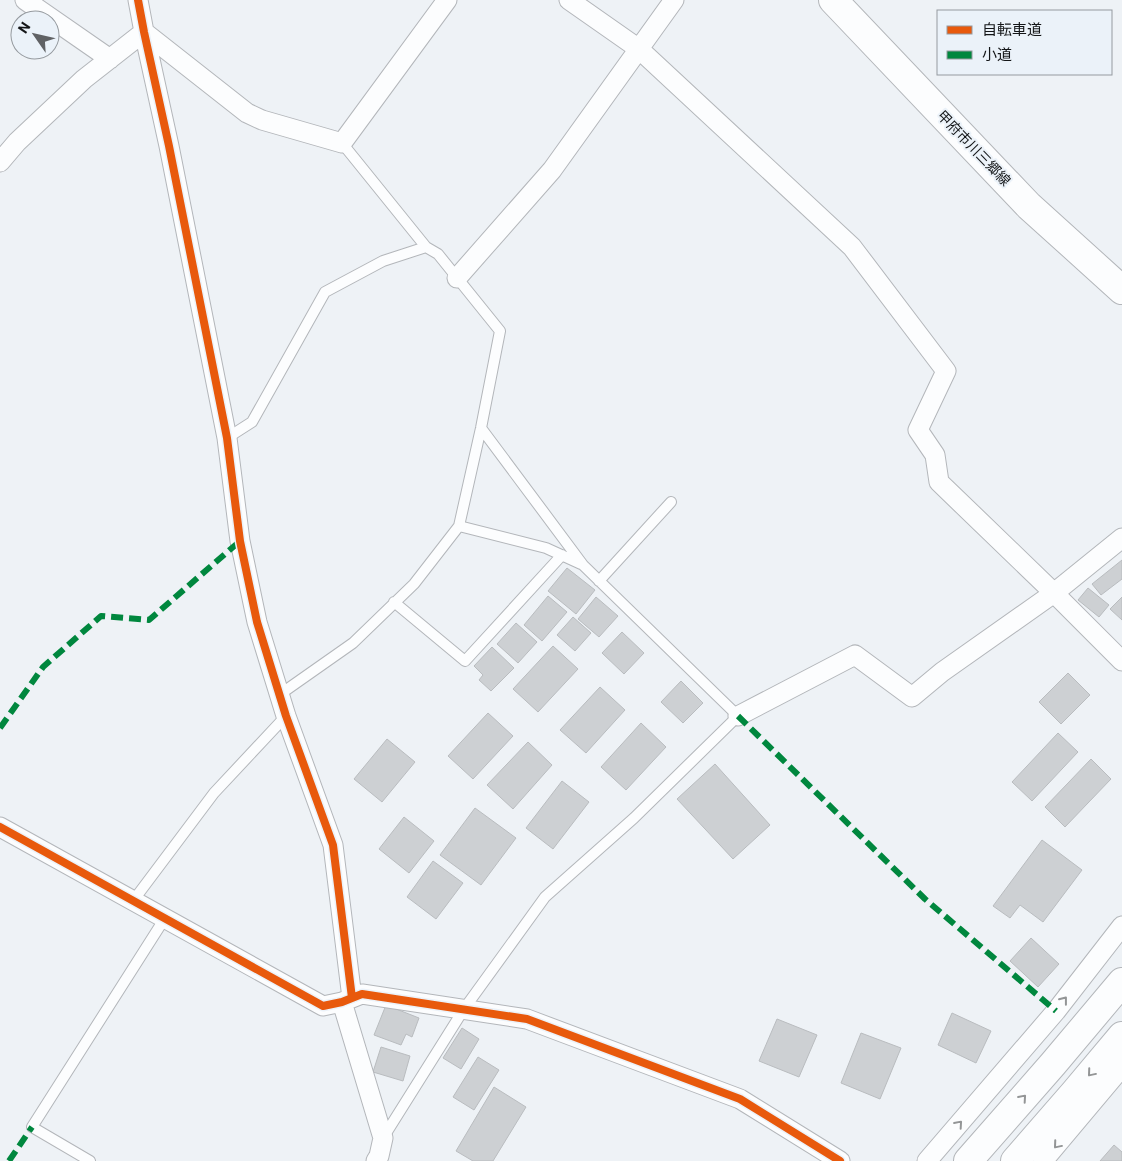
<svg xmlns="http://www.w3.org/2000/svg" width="1122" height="1161" viewBox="0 0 1122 1161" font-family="Roboto,'Noto Sans JP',sans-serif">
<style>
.building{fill:#cdd0d3;stroke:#b9bcbf}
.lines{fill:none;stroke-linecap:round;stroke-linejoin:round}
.service-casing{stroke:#b3b6ba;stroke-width:12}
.minor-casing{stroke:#b3b6ba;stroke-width:21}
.primary-casing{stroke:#b3b6ba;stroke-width:30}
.motorway-casing{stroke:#b3b6ba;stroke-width:30}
.service{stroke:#fcfdfe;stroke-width:10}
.minor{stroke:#fcfdfe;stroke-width:19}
.primary{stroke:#fcfdfe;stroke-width:28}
.motorway{stroke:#fcfdfe;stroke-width:28}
.quiet{stroke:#00873e;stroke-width:6;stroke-dasharray:12 6;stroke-linecap:butt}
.cycleway-casing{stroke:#ebf2f9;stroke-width:11}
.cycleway{stroke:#e8590c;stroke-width:8}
.oneway{stroke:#939596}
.labels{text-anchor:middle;stroke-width:4;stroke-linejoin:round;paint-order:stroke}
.street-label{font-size:14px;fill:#131517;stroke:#ebf2f9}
</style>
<rect width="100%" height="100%" fill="#eef2f6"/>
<path class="building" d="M1122 560V579L1101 595 1092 584Z
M567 568 595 590 576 614 548 591Z
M1088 588 1109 605 1099 617 1078 600Z
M548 596 567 612 542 641 524 625Z
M596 597 618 616 599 637 578 619Z
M1122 597V620L1110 609Z
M573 617 591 633 575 651 557 635Z
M516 623 537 642 518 663 497 644Z
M622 632 644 653 624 674 602 653Z
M553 646 578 669 538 712 513 689Z
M492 647 514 668 491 691 479 680 483 675 474 666Z
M1068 673 1090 695 1061 724 1039 702Z
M681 681 703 703 683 723 661 702Z
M600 687 625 710 586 753 560 730Z
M488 713 513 736 473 779 448 756Z
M641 723 666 747 626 790 601 767Z
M1058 733 1078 752 1032 801 1012 782Z
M387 739 415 762 382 802 354 779Z
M528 742 552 765 513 809 487 785Z
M1091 759 1111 779 1065 827 1045 807Z
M715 764 770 825 733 859 677 799Z
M562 781 589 802 553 849 526 828Z
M475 808 516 838 481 885 440 855Z
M404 817 434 841 409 873 379 849Z
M1042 840 1082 870 1043 922 1020 905 1010 918 993 906Z
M433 861 463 883 436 919 407 897Z
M1031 938 1059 964 1038 987 1010 961Z
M386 1005 419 1018 412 1037 406 1034 401 1045 374 1035Z
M952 1013 991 1031 976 1063 938 1045Z
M777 1019 817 1035 799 1077 759 1061Z
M462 1028 479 1039 461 1069 443 1058Z
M861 1033 901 1048 880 1099 841 1083Z
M381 1047 410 1056 403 1081 373 1072Z
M478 1057 499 1070 474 1110 453 1097Z
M494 1087 526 1107 493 1161H473L456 1151Z
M1114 1145 1122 1152V1161H1100Z"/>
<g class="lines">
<g class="service-casing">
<path id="service" d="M342 143 426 247
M227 438 252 422 325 292 383 261 426 247 438 254 500 331 481 428 459 526
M599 581 671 502
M394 602 465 661 562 555
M279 695 353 643 414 584 459 526 546 548 581 564
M133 901 214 793 286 716
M383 1138 464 1009 545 897 634 818 738 716 583 565 481 428
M90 1161 32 1127 165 918"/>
</g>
<g class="minor-casing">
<path id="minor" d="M25 0 110 59
M138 0 144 32 169 146 227 438 240 541 257 622 286 716 333 845 352 998
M569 0 639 49 852 247 946 371 918 430 935 455 939 482 1054 593 1122 661
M0 162 17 142 84 79 144 32 247 113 262 120 342 143 447 0
M457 278 552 170 674 0
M738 716 855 655 912 697 942 672 1054 593 1122 538
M0 827 323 1006 342 1002 362 994 527 1019 740 1099 840 1161
M342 1002 383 1138 379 1156 376 1161
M927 1161 1056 1011 1122 926
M1043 1161 1122 1067"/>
</g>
<g class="primary-casing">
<path id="primary" d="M833 0 1029 206 1122 290"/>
</g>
<g class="motorway-casing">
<path id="motorway" d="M968 1161 1053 1064 1122 982
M1015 1161 1075 1092 1122 1036"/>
</g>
<use href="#service" class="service"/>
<use href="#minor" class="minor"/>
<use href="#primary" class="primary"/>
<use href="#motorway" class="motorway"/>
<path class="quiet" d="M738 716 925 899 1056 1011
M0 728 43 667 101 616 149 620 240 541
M9 1161 32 1127"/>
<g class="cycleway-casing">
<path id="cycleway" d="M138 0 144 32 169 146 227 438 240 541 257 622 286 716 333 845 352 998
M0 827 323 1006 342 1002 362 994 527 1019 740 1099 840 1161"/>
</g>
<use href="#cycleway" class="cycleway"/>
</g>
<defs><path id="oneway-chevron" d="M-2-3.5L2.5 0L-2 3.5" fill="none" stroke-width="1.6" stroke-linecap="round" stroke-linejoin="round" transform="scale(1.25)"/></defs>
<g class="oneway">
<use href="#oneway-chevron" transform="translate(1064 1000) rotate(-52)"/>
<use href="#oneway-chevron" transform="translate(1091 1073) rotate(130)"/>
<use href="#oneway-chevron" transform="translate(1023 1098) rotate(-49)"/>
<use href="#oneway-chevron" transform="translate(959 1124) rotate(-49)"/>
<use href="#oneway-chevron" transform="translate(1057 1145) rotate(130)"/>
</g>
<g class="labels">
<g class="street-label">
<text transform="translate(974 148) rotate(46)" y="5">甲府市川三郷線</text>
</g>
</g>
<rect x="937" y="10" width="175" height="65" fill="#ebf2f9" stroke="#959a9f"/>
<rect x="947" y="26" width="25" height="8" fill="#e8590c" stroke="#959a9f"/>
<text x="982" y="35" font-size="15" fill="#131517">自転車道</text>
<rect x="947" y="51" width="25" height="8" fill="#00873e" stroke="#959a9f"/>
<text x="982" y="60" font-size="15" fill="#131517">小道</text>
<g transform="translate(35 35) rotate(304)"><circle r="24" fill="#ebf2f9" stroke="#959a9f"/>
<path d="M0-4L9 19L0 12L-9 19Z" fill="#606265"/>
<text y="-8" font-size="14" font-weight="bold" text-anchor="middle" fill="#131517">N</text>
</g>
</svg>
